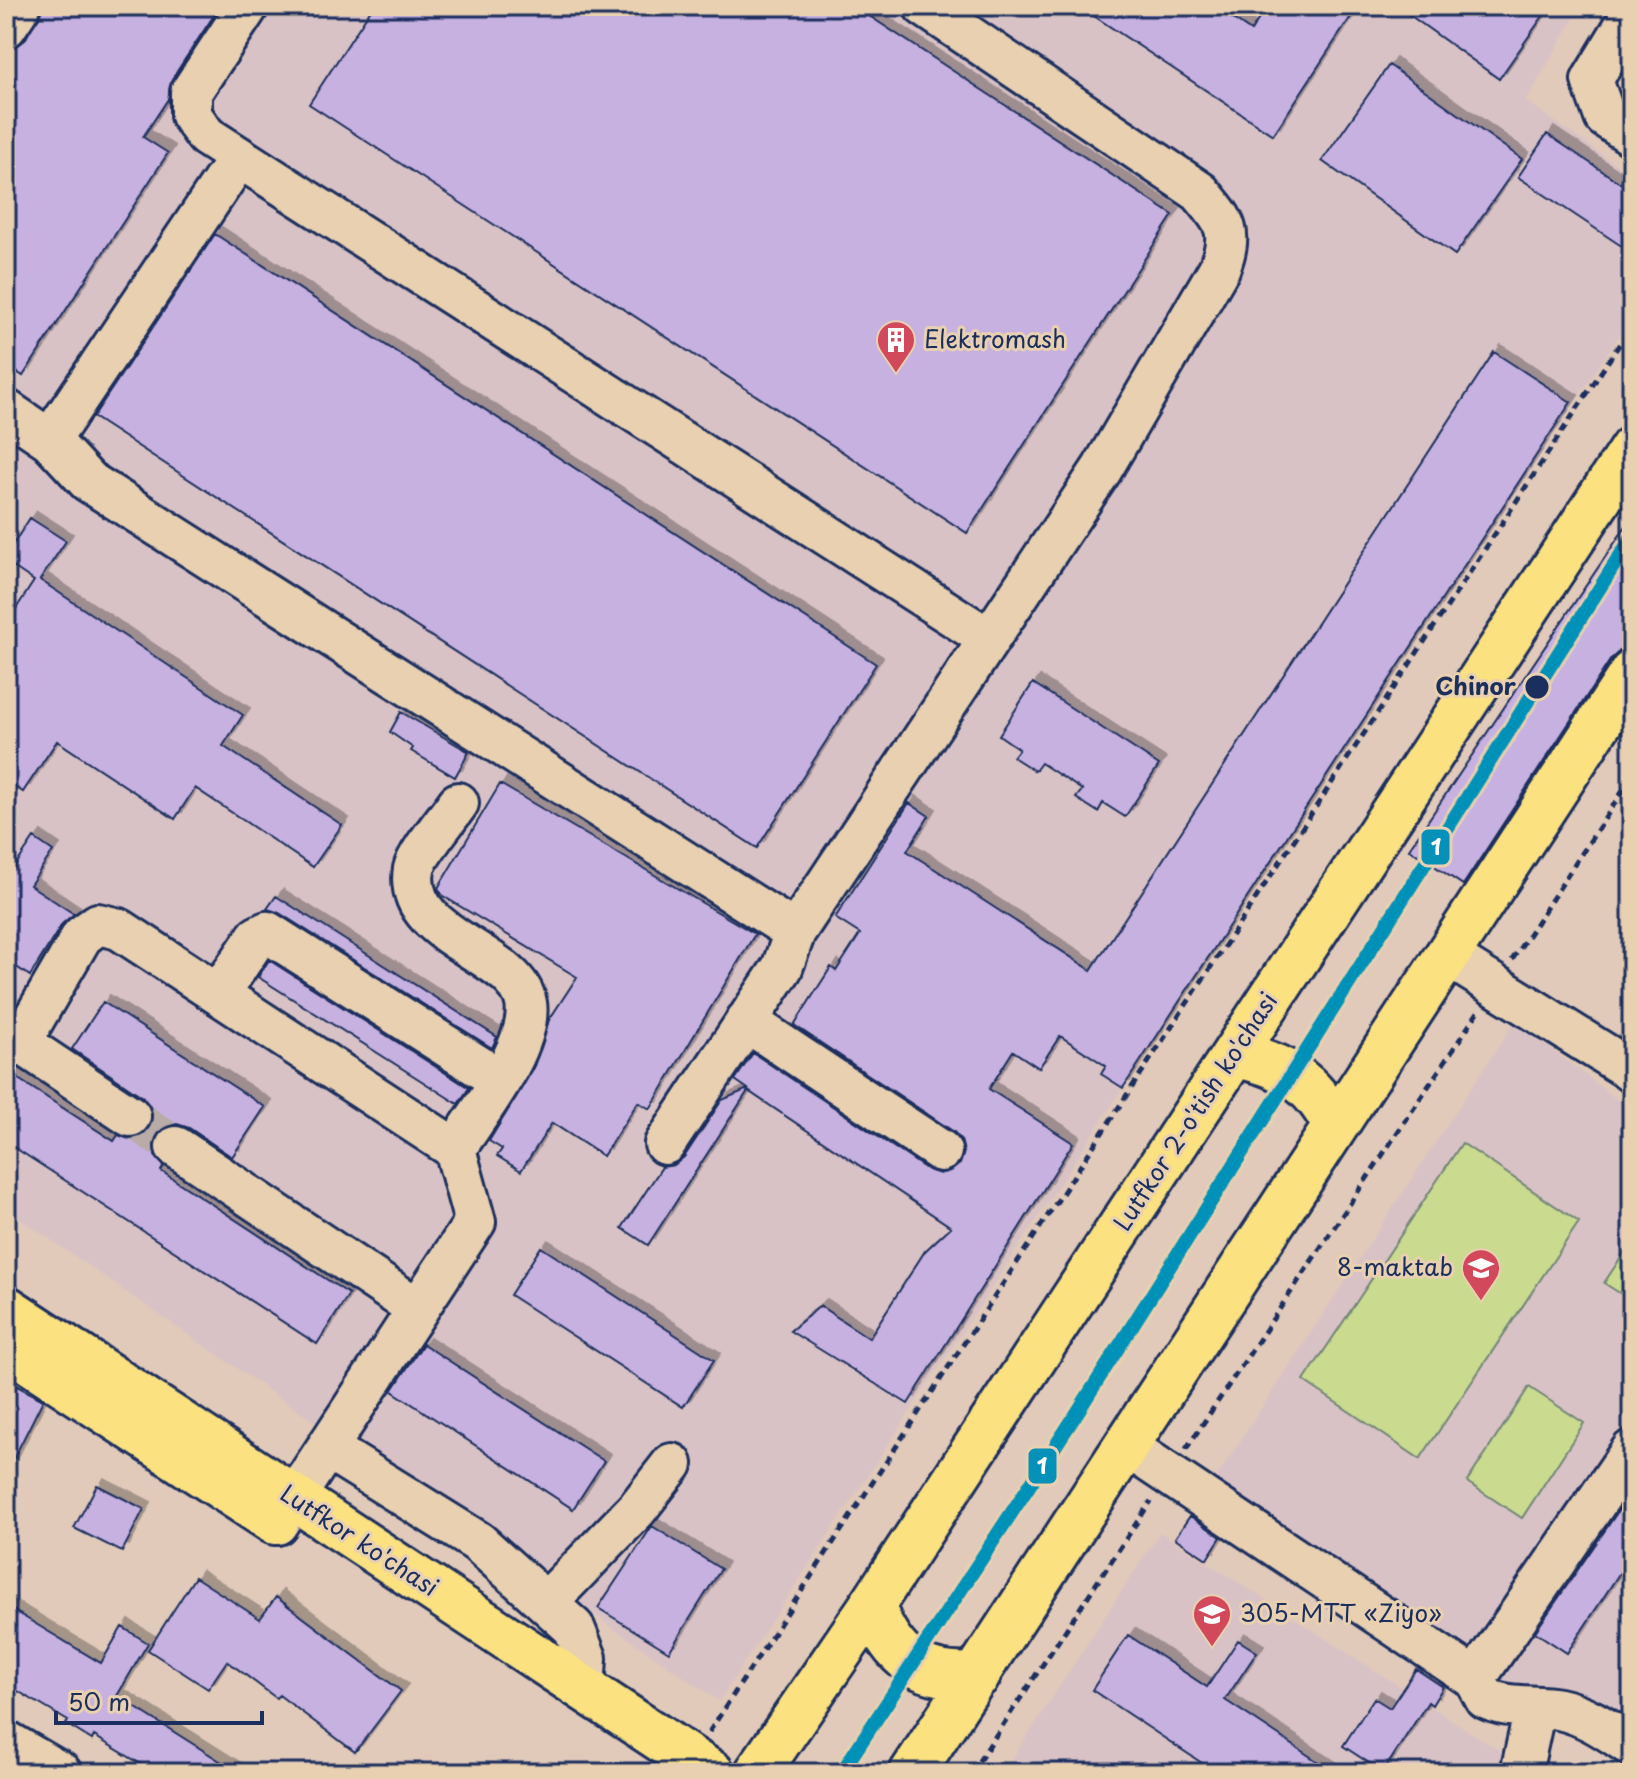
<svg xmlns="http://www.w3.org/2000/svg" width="1638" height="1779" viewBox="0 0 1638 1779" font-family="'Playpen Sans',sans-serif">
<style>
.built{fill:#d9c2c5}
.green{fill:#cadb90;stroke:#728577;stroke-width:2}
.building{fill:#c7b1e0;stroke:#1b2f5e;stroke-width:2;filter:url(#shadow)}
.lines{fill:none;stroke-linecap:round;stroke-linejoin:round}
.minor-tunnel{stroke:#b9aba8;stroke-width:40;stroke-dasharray:40 20;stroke-linecap:butt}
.minor-casing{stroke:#1b2f5e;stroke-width:46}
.major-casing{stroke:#1b2f5e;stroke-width:50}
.path{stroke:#1b2f5e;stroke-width:5;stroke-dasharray:8 6;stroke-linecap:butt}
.minor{stroke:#e8d0b0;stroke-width:40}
.major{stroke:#fbe180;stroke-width:44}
.metro-1-casing{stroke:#e8d0b0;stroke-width:20}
.metro-1{stroke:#0591b8;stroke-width:14}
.stop-dot{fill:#1b2f5e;stroke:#e8d0b0;stroke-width:3}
.labels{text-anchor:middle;stroke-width:6;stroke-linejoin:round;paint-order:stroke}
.poi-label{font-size:24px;fill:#1b2f5e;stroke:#e8d0b0;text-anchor:start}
.stop-label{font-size:24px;font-weight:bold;fill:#1b2f5e;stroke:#e8d0b0;text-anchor:end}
.street-label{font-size:24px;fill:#1b2f5e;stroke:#e8d0b0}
.line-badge{stroke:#e8d0b0;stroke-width:3}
.badge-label{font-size:22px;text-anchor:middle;font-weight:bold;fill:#fff}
</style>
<defs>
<filter id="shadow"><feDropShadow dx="7" dy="-7" stdDeviation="0" flood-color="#0004"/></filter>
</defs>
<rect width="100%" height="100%" fill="#e1caba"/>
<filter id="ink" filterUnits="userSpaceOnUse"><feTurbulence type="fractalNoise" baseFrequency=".0125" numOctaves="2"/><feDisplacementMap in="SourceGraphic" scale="16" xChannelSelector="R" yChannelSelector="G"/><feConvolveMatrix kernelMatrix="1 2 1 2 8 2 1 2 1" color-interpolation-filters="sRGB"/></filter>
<g filter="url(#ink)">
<path class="built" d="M6 6H1581L1526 101 1632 176V316L719 1701 6 1209Z
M1515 1021 1632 1111V1731L1566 1686 1504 1699 1206 1493Z
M1160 1532 1520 1764 1514 1773H1003Z"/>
<path class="green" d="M1462 1143 1579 1222 1420 1459 1304 1381Z
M1632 1241V1301L1604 1283Z
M1529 1387 1584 1423 1522 1518 1467 1482Z"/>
<path class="building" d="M43 6H220L172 79 168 99 143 137 168 153 23 376 6 365V54L25 40Z
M373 6H854L1173 215 967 533 309 104Z
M1079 6H1214L1251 31 1267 6H1358L1273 135Z
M1397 6H1550L1499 79Z
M1389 65 1522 159 1455 255 1322 161Z
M1547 134 1632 191V253L1518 177Z
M215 234 876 664 757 848 93 417Z
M1494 352 1571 402 1123 1088 1101 1074 1106 1066 1060 1036 1039 1068 1013 1051 989 1089 1073 1143 908 1404 790 1331 820 1306 869 1338 925 1251 951 1227 748 1091 648 1245 622 1228 662 1167 674 1165 684 1157 722 1100 748 1089 735 1080 753 1053 928 1170 940 1174 960 1164 964 1152 961 1140 954 1132 794 1025 831 967 836 971 860 934 835 918 909 803 929 816 907 851 1091 970Z
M1632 517V640L1611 659 1463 885 1409 849Z
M30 518 66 541 40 580 243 715 223 746 342 825 313 867 195 788 175 819 57 741 23 792 6 781V624L34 581 6 562V555Z
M1033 683 1159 765 1125 817 1103 803 1098 812 1076 798 1082 790 1041 763 1035 771 1013 757 1019 749 999 735Z
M401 712 469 752 455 777 411 751 413 748 390 732Z
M500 784 755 934 650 1109 638 1102 603 1156 552 1123 521 1171 497 1156 502 1149 489 1141 533 1069 549 1020 577 977 443 896 438 888Z
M34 838 53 851 30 885 74 914 62 924 30 976 6 960V869L11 872Z
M276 896 497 1037 492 1048 279 913 267 909Z
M269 960 469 1088 458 1104 258 977Z
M103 1002 265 1107 232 1157 189 1128 177 1124 165 1127 157 1135 155 1156 164 1166 161 1171 349 1294 317 1344 6 1142V1071L114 1141 118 1135 129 1139 149 1129 153 1117 143 1097 72 1049Z
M541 1247 714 1360 683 1407 510 1295Z
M423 1344 604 1461 573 1509 392 1391Z
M6 1380 43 1400 6 1474Z
M97 1485 144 1509 122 1552 74 1528Z
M1632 1491V1554L1567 1653 1535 1632Z
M1190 1516 1221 1537 1207 1559 1175 1538Z
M652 1526 721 1569 669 1652 598 1608Z
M195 1577 260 1619 276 1597 401 1691 355 1752 279 1695 276 1698 227 1661 208 1689 148 1650Z
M6 1606 101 1663 122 1627 148 1643 117 1696 239 1773H156L94 1736 92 1740 66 1724 68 1721 6 1684Z
M1128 1635 1207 1687 1238 1640 1257 1652 1225 1700 1335 1773H1217L1092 1690Z
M1416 1669 1443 1687 1432 1705 1428 1702 1383 1772 1343 1746 1374 1698 1390 1708Z"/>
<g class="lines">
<path class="minor-tunnel" d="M130 1116 176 1147"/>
<g class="minor-casing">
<path id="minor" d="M248 6 191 92V115L206 136 989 639
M1632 14 1592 80 1605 117 1632 135
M6 27 20 6
M6 410 50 440 88 481 795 932 1102 469 1219 269C1234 230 1225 222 1200 192L924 6
M50 440 238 159
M1446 955 1632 1071
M220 992 257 937 267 932 500 1080
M746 1021 941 1151
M6 1033 130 1116
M20 1043 82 936 98 924 119 929 455 1149
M665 1144 782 968 795 932
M176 1147 418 1309
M1126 1446 1475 1679 1485 1698C1510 1710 1533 1704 1559 1709 1587 1715 1609 1731 1632 1746
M327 1448 478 1542 574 1628 586 1658 584 1689
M277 1524 475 1222 455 1149C478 1114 533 1045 526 1003 517 951 402 939 414 869 417 854 448 818 458 803
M546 1603 637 1509 672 1464
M1475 1679 1632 1450
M6 1741 61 1773
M1521 1773 1535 1708"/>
</g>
<g class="major-casing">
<path id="major" d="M1234 1055C1282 1063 1313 1081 1335 1126
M6 1308 712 1773
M6 1346 275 1522
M872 1605C892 1659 920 1679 978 1675
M757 1773 872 1605 1632 449
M912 1773 1632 673"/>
</g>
<path class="path" d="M1512 960 1632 777
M1186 1449 1478 1012
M709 1732 1632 325
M971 1773 1151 1501"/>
<use href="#minor" class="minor"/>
<use href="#major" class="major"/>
<g class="metro-1-casing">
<path id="metro-1" d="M841 1773 1075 1416 1632 537"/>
</g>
<use href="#metro-1" class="metro-1"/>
</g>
</g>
<defs>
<g id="building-pin" transform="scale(2)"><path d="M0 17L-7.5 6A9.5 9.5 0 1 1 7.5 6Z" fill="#d1495b" stroke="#e8d0b0"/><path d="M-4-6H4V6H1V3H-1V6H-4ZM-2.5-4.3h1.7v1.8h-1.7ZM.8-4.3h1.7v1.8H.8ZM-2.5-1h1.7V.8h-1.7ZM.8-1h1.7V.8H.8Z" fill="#fff"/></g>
<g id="school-pin" transform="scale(2)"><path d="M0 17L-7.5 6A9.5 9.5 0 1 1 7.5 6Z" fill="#d1495b" stroke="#e8d0b0"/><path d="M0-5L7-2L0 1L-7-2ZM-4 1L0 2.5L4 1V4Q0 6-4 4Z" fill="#fff"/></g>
</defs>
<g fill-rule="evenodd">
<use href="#building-pin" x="896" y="340"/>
<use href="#school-pin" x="1481" y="1268"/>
<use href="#school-pin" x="1212" y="1614"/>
</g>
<circle class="stop-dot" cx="1537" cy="687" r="13"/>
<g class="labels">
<g class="poi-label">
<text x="924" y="348">Elektromash</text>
<text x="1453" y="1276" text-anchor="end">8-maktab</text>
<text x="1240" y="1622">305-MTT «Ziyo»</text>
</g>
<g class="stop-label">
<text x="1516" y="695">Chinor</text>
</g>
<g class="street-label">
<text transform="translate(1196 1112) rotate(-57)" y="8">Lutfkor 2-o'tish ko'chasi</text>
<text transform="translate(359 1541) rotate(33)" y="8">Lutfkor ko'chasi</text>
</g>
</g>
<g class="line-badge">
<rect x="1420" y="828" width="31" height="38" rx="8" fill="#0591b8"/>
<rect x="1027" y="1447" width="31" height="38" rx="8" fill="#0591b8"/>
</g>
<g class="badge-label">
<text x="1436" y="855">1</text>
<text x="1042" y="1474">1</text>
</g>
<rect width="1638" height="1779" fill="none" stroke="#e8d0b0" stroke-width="32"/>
<rect x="16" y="16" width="1606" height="1747" fill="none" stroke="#1b2f5e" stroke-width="3" filter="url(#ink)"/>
<path d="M56 1711v12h206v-12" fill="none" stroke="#1b2f5e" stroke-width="4"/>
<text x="68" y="1711" font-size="24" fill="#1b2f5e" stroke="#e8d0b0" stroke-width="6" paint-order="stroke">50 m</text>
</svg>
